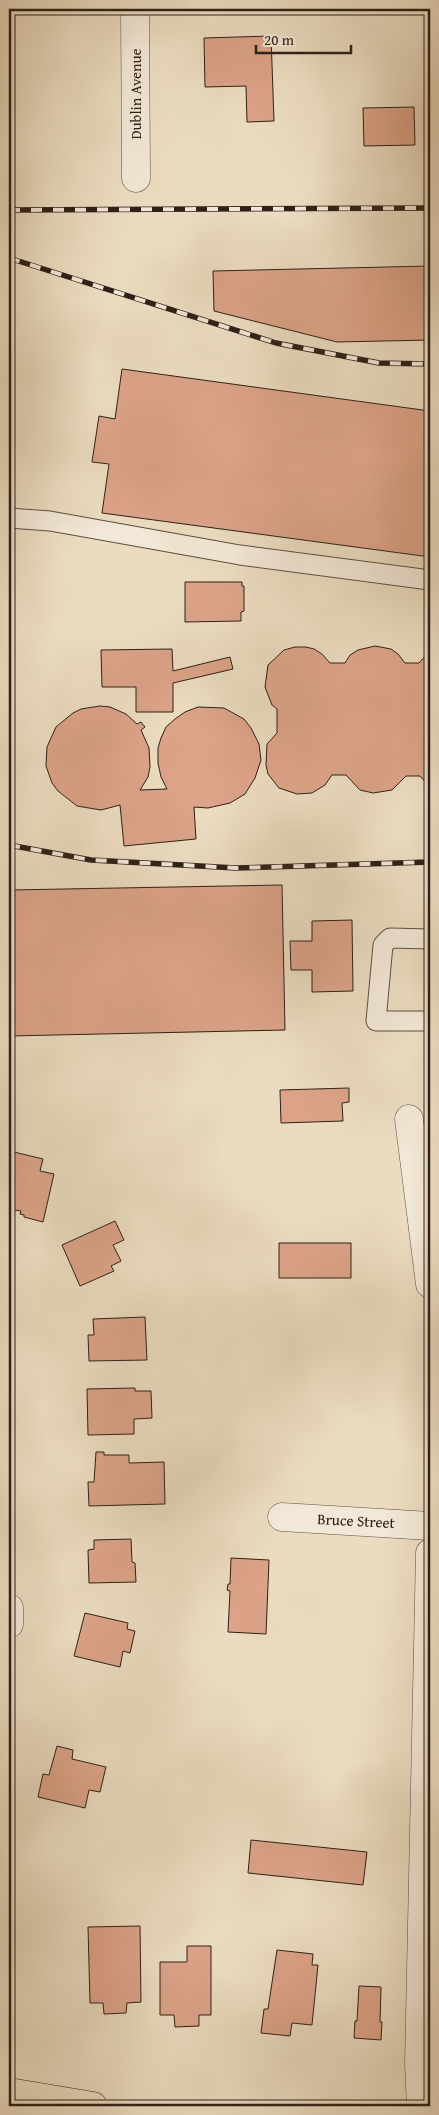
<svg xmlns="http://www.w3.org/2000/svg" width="439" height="2115" viewBox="0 0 439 2115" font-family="'Gentium Book Plus',serif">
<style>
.building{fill:#dca388;stroke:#2e2018}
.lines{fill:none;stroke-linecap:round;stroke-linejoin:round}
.lane-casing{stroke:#5d4f42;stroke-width:21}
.street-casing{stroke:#5d4f42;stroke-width:29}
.primary-casing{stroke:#2e2018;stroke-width:29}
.lane{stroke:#f2e8d7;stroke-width:19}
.street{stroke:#f2e8d7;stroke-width:28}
.primary{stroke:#ebdcc1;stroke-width:28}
.rail-casing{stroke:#2e2018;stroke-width:5.5}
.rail{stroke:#f2e8d7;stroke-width:4;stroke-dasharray:11;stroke-linecap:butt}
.labels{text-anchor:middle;stroke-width:4;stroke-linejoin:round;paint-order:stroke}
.street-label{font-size:15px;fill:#2e2018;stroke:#f2e8d7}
</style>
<rect width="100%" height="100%" fill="#ebdcc1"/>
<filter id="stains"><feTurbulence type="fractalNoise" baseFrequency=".004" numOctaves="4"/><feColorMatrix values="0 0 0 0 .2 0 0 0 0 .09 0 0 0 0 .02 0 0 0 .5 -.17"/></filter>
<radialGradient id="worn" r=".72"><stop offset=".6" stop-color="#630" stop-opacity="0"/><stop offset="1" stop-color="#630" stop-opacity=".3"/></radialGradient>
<path class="building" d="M271 36 274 121 247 122 246 86 205 87 204 38Z
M414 107 415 145 364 146 363 108Z
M430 266V340L337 342 214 311 213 271Z
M122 369 430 411V557L102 513 109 464 92 462 99 416 115 419Z
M185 582H242V586H244V611L241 612V621L185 622Z
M375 646 391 649 398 654 405 663H419L430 651V787L420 776H406L392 790 373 793 360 790 346 775H332L325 785 312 793 297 794 279 788 268 774 266 765 267 744 277 733V709L272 705 265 687 268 665 284 650 295 647H306L314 649 322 654 330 663H345L350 655 358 650Z
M172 649 173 671 230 657 233 669 173 683V712H136V687H102L101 650Z
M100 706 110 707 126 714 137 724 141 722 145 727 141 730 149 748 150 767 148 777 140 790 167 789 161 777 158 763V748L161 738 166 727 175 719 185 712 198 707 224 708 244 719 251 728 259 744 261 760 255 778 245 794 230 803 208 808 194 807 196 839 124 846 120 805 101 810 77 806 58 791 52 783 46 766 47 747 56 727 73 713 81 709Z
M282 885 285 1030 9 1036V890Z
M352 920 353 991 312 992V970H291L290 941H312V921Z
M349 1088V1102L342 1103 343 1121 281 1123 280 1090Z
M14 1152 43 1159 40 1171 54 1174 43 1222 24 1217V1215L20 1214 21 1211 9 1209V1177Z
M115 1221 124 1240 113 1245 121 1261 111 1266 114 1271 80 1286 62 1245Z
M279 1243H351V1278H279Z
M145 1317 147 1360 89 1361 88 1335H94L93 1319Z
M135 1388V1391H151L152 1418 134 1419V1434L88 1435 87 1389Z
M96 1452H104V1455H129V1463L164 1462 165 1504 89 1506 88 1482H94Z
M131 1539 132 1562 135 1563 136 1582 89 1583 88 1550 94 1549V1540Z
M231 1558 269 1560 266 1634 228 1632 230 1591 227 1590 228 1584H230Z
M85 1613 128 1623 127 1629 135 1631 130 1653 123 1651 120 1667 74 1656Z
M57 1746 73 1750 72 1759 106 1767 100 1792 89 1790 85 1808 38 1797 43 1774 49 1775Z
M251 1840 367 1852 363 1885 248 1873Z
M140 1926 141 2002 127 2003 126 2013 104 2014 103 2003H90L88 1927Z
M187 1946H211V2015H199V2026L175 2027 174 2015H160V1962H187Z
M277 1950 313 1954 312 1965H318L312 2025 292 2023 290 2036 261 2033 264 2009H268Z
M359 1986 381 1987 380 2022H382L381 2040 354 2038 355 2021H357Z"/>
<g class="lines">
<g class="lane-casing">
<path id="lane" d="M9 518 50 521 240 555 430 580
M430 939 390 938 383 945 376 1021H430"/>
</g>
<g class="street-casing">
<path id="street" d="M135 9 136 178
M409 1119 430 1284
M282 1517 430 1526
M9 1608V1624
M421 2106 419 2064 430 1553"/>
</g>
<g class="primary-casing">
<path id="primary" d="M9 2092 93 2106"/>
</g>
<use href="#lane" class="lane"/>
<use href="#street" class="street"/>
<use href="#primary" class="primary"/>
<g class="rail-casing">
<path id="rail" d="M9 210 430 208
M9 258 276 343 379 363 430 364
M9 845 91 860 236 868 430 862"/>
</g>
<use href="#rail" class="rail"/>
</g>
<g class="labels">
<g class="street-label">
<text transform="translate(136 94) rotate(-90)" y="5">Dublin Avenue</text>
<text transform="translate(356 1521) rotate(3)" y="5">Bruce Street</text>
</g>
</g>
<rect width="439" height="2115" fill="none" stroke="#ebdcc1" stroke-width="30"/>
<rect x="10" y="10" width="419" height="2095" fill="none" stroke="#2e2018" stroke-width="2.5"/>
<rect x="15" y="15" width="409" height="2085" fill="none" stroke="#2e2018"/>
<path d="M256 45v8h95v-8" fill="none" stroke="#2e2018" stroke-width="2.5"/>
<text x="264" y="45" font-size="15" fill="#2e2018" stroke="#f2e8d7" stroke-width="4" paint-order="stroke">20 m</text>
<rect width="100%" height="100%" filter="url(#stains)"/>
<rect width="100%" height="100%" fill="url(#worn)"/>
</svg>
